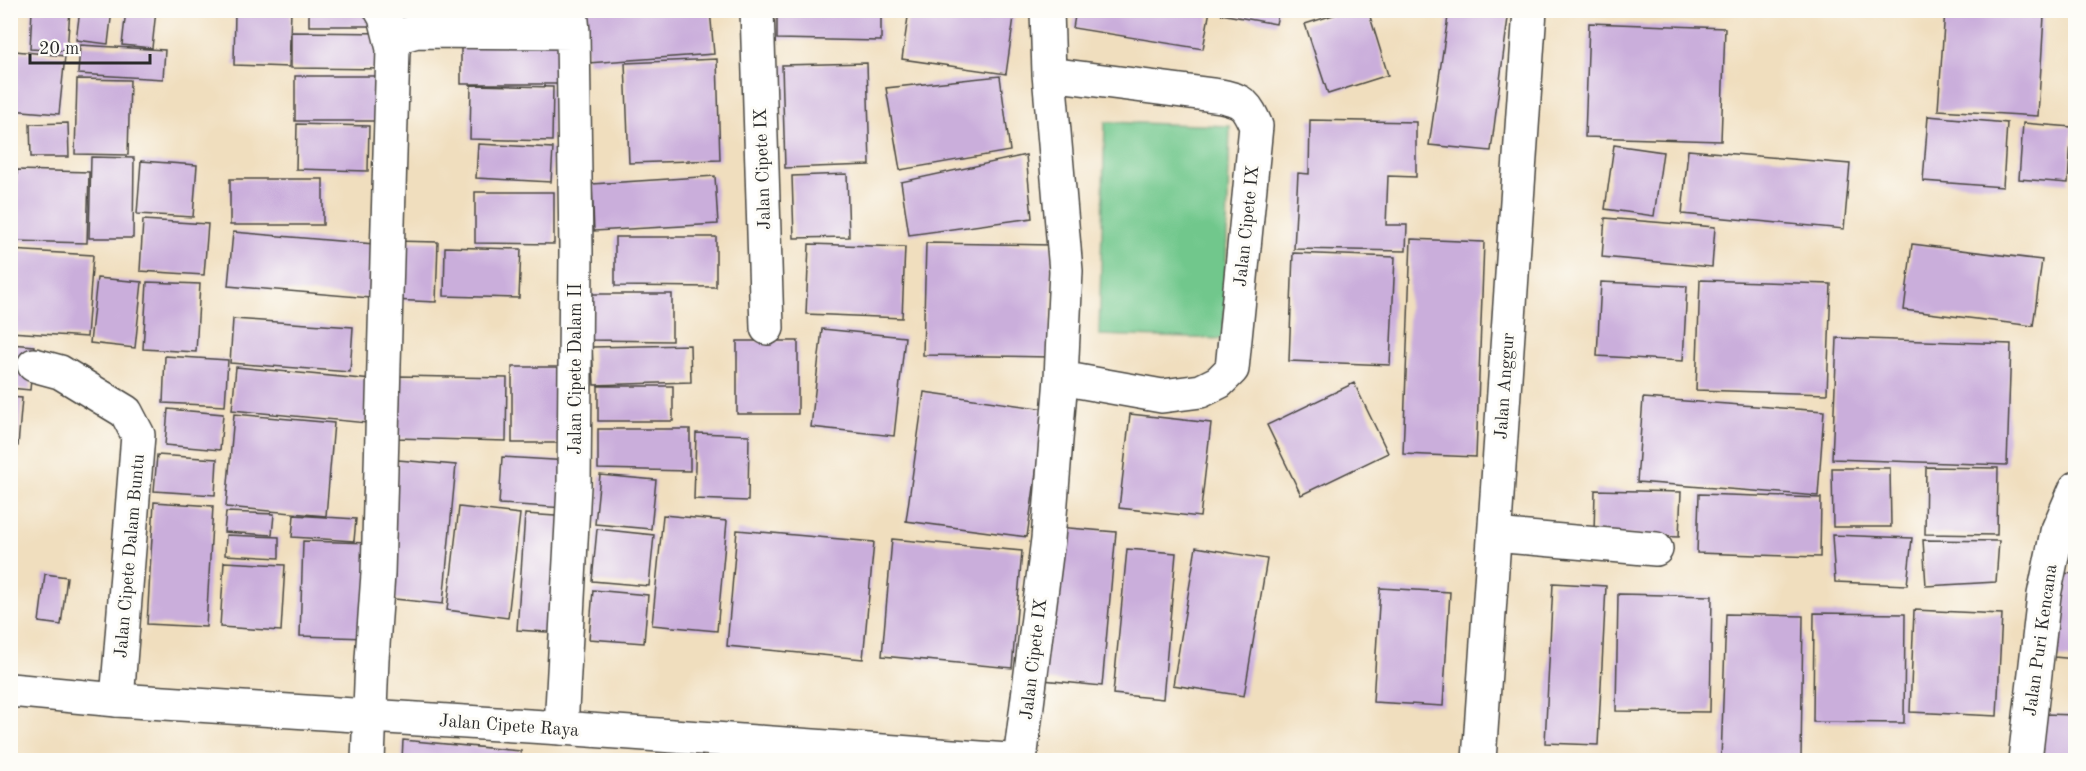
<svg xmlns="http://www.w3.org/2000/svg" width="2086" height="771" viewBox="0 0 2086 771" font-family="'Old Standard TT',serif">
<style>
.park{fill:#71c78c;stroke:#4e795c;stroke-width:1.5}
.building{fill:#caaedb}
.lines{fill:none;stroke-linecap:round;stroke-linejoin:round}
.minor-casing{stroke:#494641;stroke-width:36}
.major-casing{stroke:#494641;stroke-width:36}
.minor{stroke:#fff;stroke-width:33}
.major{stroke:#fff;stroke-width:33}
.labels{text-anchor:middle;stroke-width:6;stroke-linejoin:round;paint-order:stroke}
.street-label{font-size:18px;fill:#2b2b2b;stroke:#fdfcf7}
</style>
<rect width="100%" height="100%" fill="#fdfcf7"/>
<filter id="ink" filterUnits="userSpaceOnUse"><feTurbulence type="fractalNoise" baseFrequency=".0167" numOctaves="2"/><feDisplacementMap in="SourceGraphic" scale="12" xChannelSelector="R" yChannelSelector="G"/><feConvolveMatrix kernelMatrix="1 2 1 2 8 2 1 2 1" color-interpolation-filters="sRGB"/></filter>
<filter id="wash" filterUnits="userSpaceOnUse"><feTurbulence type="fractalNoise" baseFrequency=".008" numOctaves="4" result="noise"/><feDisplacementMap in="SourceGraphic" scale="24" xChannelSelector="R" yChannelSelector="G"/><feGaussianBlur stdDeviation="1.35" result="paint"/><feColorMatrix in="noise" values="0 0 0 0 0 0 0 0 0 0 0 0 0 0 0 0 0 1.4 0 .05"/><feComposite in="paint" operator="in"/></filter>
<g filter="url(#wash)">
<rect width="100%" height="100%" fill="#f0debe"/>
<path class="park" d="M1105 122 1230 126 1224 339 1099 335Z"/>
<g id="blocks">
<path class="building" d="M32 10H70L67 51 30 49Z
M80 10H112L108 44 76 40Z
M126 10H156L152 48 122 45Z
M235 10H291L289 67 234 65Z
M309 10H372V26H309Z
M584 10H710L714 54 588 63Z
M777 10H881V41L777 39Z
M909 10H1015L1006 74 902 59Z
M1076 10H1210L1203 49 1073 28Z
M1221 10H1279L1276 24 1221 14Z
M1349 10H1368L1388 75 1328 94 1305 24Z
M1449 10H1509L1491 151 1429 145Z
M1945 10 2044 16 2038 116 1938 110Z
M1589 23 1725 28 1721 141 1585 137Z
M291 32 389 33V69L291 68Z
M461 33H558V84H461Z
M80 45 165 50 163 79 78 74Z
M15 51 65 56 59 114 10 110Z
M717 59 720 160 629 163 625 63Z
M867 63 870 165 785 168 782 65Z
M295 76H384L383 121H295Z
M1000 76 1010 151 900 170 886 88Z
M77 79 130 80 128 155 75 154Z
M471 85 553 87 552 141 470 139Z
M1928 116 2007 123 2003 187 1923 181Z
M10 119H14L13 221H10Z
M1310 120 1416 122V177L1388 176 1386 225H1407L1406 251 1294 249 1298 173 1309 174Z
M68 123 69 157H31L30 124Z
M2023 123 2072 127 2068 183 2019 179Z
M297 124 369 126 368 171 296 169Z
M478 144 553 148 551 182 476 178Z
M1614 145 1663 152 1654 216 1605 209Z
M1688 150 1850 164 1844 229 1682 214Z
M1026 155 1032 218 909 235 901 182Z
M91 157 134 158 133 238H89Z
M141 161 197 165 193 217 137 214Z
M17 170 89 172 87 243 15 241Z
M847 174 849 237 794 238 792 176Z
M715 176 718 224 594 231 592 184Z
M230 179H323V225H230Z
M475 192H554V244L475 243Z
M1605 218 1715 227 1712 267 1602 257Z
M143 220 208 224 204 275 140 271Z
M233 232 386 245 382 299 228 286Z
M615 237H716V287L615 286Z
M1411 239 1484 242 1476 457 1403 454Z
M393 241 438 242 436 302 391 300Z
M926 243 1052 245 1050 357 923 355Z
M809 244 905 247 902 318 806 314Z
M1912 244 2042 260 2033 326 1904 310Z
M445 247 521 249 519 298 444 296Z
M10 250 93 255 87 337 10 332Z
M1293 253 1395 257 1390 365 1289 361Z
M97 278 142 282 135 348 90 343Z
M1700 280 1831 284 1827 394 1696 390Z
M147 282 200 284 196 352 143 349Z
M1601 282 1687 286 1683 361 1597 356Z
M586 294H672V341L586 340Z
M233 319 353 327 350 372 230 363Z
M822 329 905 337 894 436 811 427Z
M1837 338 2011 344 2007 465 1832 459Z
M737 341H798V414H737Z
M10 344 34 346 30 390 10 388Z
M690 345 691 382 594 385 592 347Z
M165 356 228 360 225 406 163 403Z
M236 367 372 380 367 423 232 410Z
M512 367H572V443H512Z
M397 376 507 378 506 441 395 438Z
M1354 383 1388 453 1301 495 1267 425Z
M598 386H673V421H598Z
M924 392 1045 409 1027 537 906 521Z
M10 397 22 398 18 446 10 445Z
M1643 398 1824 411 1818 496 1637 482Z
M168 409 223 414 220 450 165 445Z
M234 414 334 423 326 516 226 507Z
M1130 414 1211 423 1200 517 1119 508Z
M598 429H690V471L598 469Z
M696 433 749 435 748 501 694 499Z
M157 455 217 459 215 495 154 491Z
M502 457 570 461 566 508 499 504Z
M398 460 456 465 443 604 385 598Z
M1926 467 1998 468 1997 535 1925 534Z
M1832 468H1890L1891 527H1833Z
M600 475 656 480 651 529 595 524Z
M1595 490 1681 492 1679 537 1594 534Z
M1699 494 1821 498 1820 557 1697 553Z
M154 502 213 506 206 627 147 624Z
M459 507 520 514 508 618 447 610Z
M226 512 274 514 272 535 224 532Z
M525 514 570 517 562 633 517 630Z
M294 515 356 519 354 541 292 537Z
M663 515 727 521 717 631 652 625Z
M1057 527 1116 532 1102 686 1043 680Z
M597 529 654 535 649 586 592 581Z
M737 530 874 542 863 659 727 646Z
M226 535 279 537V558L225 555Z
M1832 535 1912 538 1907 585 1835 582Z
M892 539 1022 551 1012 668 882 656Z
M1923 540 1999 541 1996 582 1926 586Z
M303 541 370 543 368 638 300 636Z
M1196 547 1267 559 1244 696 1173 685Z
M1127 549 1176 553 1163 699 1113 694Z
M224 562 285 565 281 631 220 627Z
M2062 573 2076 574V659L2054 657Z
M45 574 67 577 61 625 39 622Z
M1553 583 1606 586 1598 745 1545 743Z
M1380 588 1450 592 1443 706 1373 702Z
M593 590 648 595 644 643 589 639Z
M1618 594 1712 596 1710 712 1616 711Z
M1914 610 2002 614 1997 716 1910 712Z
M1814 613 1905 614 1904 723 1813 722Z
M1726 614 1803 616 1801 760H1721Z
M2044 714 2076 715V757L2042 756Z
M403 740 521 751 520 760H402Z"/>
</g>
</g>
<g filter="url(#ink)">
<use href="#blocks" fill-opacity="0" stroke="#494641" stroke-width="1.5"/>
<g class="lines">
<g class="minor-casing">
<path id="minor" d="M381 10 385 17 393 49
M757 10 767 328
M1049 74 1221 96C1244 101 1246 104 1256 126L1232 369 1219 382 1201 391 1162 396 1061 378
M34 365 60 372 126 412 138 435 117 700
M1494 535 1656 549
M561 728 574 486 576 251 573 32 571 10
M368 760 372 659 378 574 393 49 399 36 417 31 573 32
M1020 760 1048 539 1061 378 1066 271 1049 74 1047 10
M1479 760 1530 10
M2025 760 2044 595 2057 532 2076 488"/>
</g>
<g class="major-casing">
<path id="major" d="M10 690 117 700 561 728 1008 760"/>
</g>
<use href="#minor" class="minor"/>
<use href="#major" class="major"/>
</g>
</g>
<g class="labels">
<g class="street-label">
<text transform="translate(762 169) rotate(-92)" y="6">Jalan Cipete IX</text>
<text transform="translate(1246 226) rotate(-84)" y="6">Jalan Cipete IX</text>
<text transform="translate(575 369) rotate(-90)" y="6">Jalan Cipete Dalam II</text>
<text transform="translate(1504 386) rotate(-86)" y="6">Jalan Anggur</text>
<text transform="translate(129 556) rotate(-85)" y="6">Jalan Cipete Dalam Buntu</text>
<text transform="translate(2040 640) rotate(-82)" y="6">Jalan Puri Kencana</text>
<text transform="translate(1033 659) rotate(-83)" y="6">Jalan Cipete IX</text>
<text transform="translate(509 725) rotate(4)" y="6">Jalan Cipete Raya</text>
</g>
</g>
<rect width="2086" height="771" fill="none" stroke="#fdfcf7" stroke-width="36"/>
<path d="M30 54v9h120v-9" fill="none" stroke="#2b2b2b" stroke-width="3"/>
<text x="39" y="54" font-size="18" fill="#2b2b2b" stroke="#fdfcf7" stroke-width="4.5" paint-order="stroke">20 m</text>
</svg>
